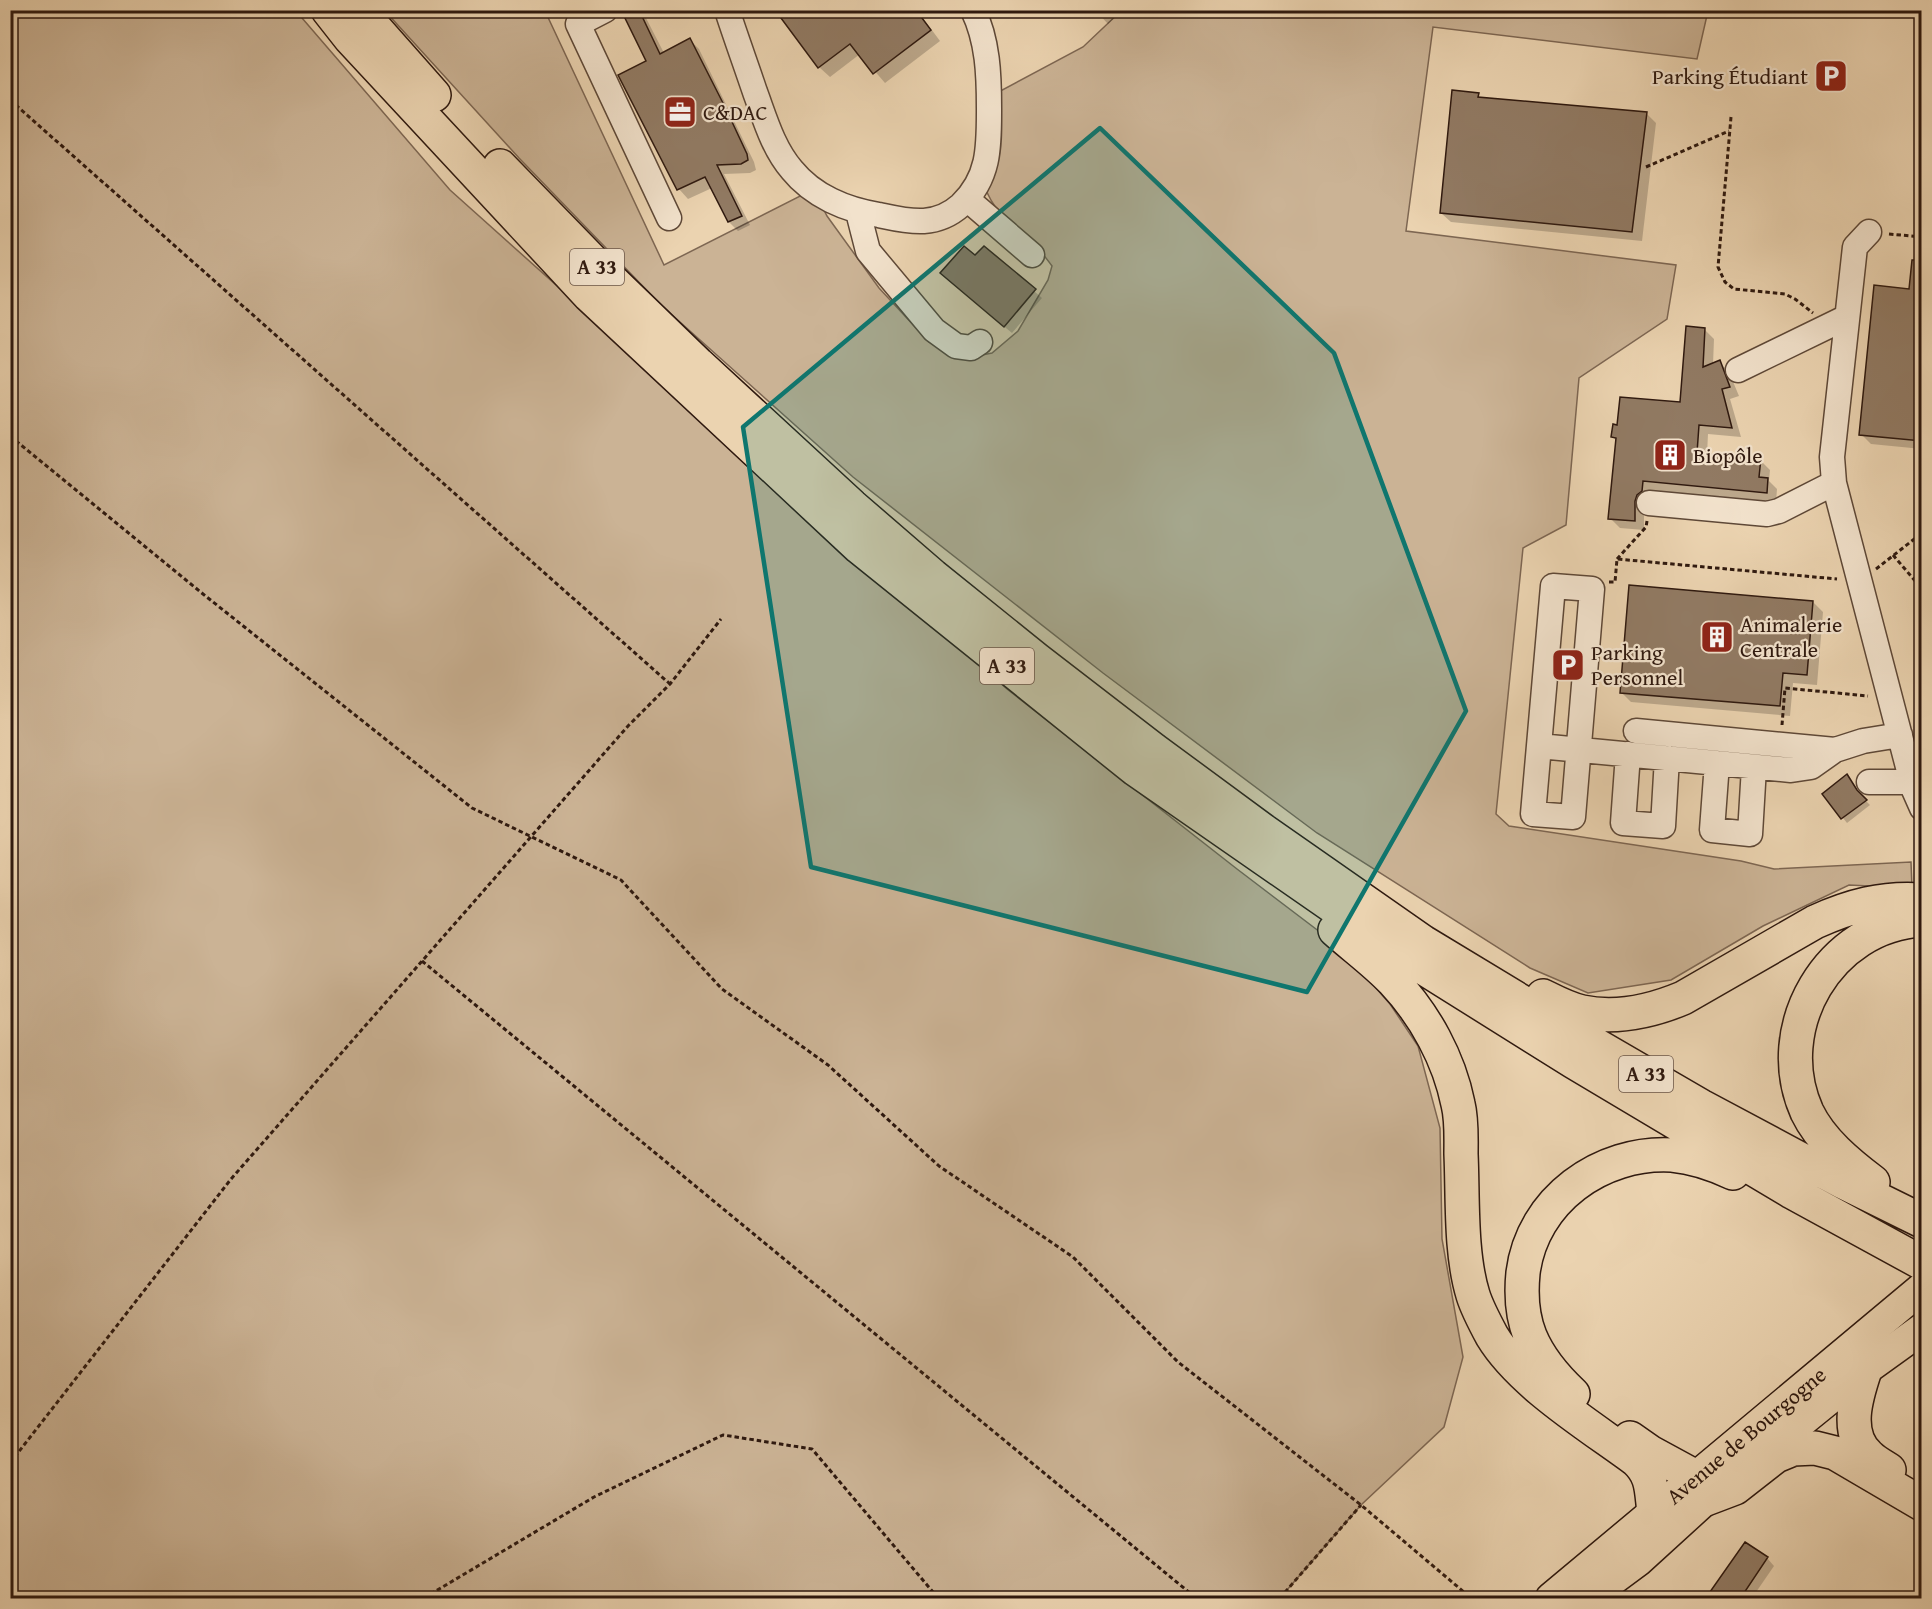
<svg xmlns="http://www.w3.org/2000/svg" width="1932" height="1609" viewBox="0 0 1932 1609" font-family="'Gentium Book Plus',serif">
<style>
.green{fill:#cbb395;stroke:#7d6652;stroke-width:1.5}
.shadow{fill:#0003}
.building{fill:#917a63;stroke:#2f190f;stroke-width:1.5}
.lines{fill:none;stroke-linecap:round;stroke-linejoin:round}
.minor-casing{stroke:#5e4837;stroke-width:27}
.major-casing{stroke:#2f190f;stroke-width:33}
.highway-casing{stroke:#2f190f;stroke-width:36}
.path{stroke:#2f190f;stroke-width:3;stroke-dasharray:4.5 3;stroke-linecap:butt}
.minor{stroke:#f2e2cc;stroke-width:24}
.major{stroke:#ebd3b0;stroke-width:30}
.highway{stroke:#ebd3b0;stroke-width:33}
.marked{fill:#0f766e;fill-opacity:0.2;stroke:#0f766e;stroke-width:4.5;stroke-linejoin:round}
.labels{text-anchor:middle;stroke-width:4.5;stroke-linejoin:round;paint-order:stroke}
.shield{fill:#f2e2cc;stroke:#6a5548;stroke-width:1.5}
.shield-label{font-size:21px;font-weight:bold;fill:#2f190f}
.poi-label{font-size:22px;fill:#2f190f;stroke:#f2e2cc;text-anchor:start}
.street-label{font-size:22px;fill:#2f190f;stroke:#f2e2cc}
</style>
<rect width="100%" height="100%" fill="#ebd3b0"/>
<filter id="stains"><feTurbulence type="fractalNoise" baseFrequency=".00333" numOctaves="4"/><feColorMatrix values="0 0 0 0 .2 0 0 0 0 .09 0 0 0 0 .02 0 0 0 .5 -.17"/></filter>
<radialGradient id="worn" r=".72"><stop offset=".6" stop-color="#630" stop-opacity="0"/><stop offset="1" stop-color="#630" stop-opacity=".3"/></radialGradient>
<path class="green" d="M11 11H296L450 190 1007 689 1237 869 1341 948 1390 1004 1418 1046 1440 1128 1442 1239 1463 1357 1444 1427 1361 1505 1280 1598H11Z
M385 11H545L664 265 806 193 818 198 827 216 879 288 929 342 948 351 972 357 992 353 1018 331 1048 280 1052 266C1047 259 1042 253 1037 247 1017 227 995 216 985 187L991 96 1083 47 1121 11H1708L1697 59 1433 27 1406 231 1676 265 1667 319 1579 378 1566 525 1523 548 1496 814 1509 826 1741 861 1774 869 1911 862 1912 888 1849 885 1763 926 1671 980 1588 993 1530 968 1317 833 1103 673 853 477 662 306 519 158Z"/>
<path class="shadow" d="M639 10 646 18 664 53 690 40 699 49 754 162 756 170 750 173 724 174 750 225 738 231 729 222 712 188 688 199 679 189 648 61Z
M777 10H917L940 41 885 83 860 54 830 77 819 67Z
M1095 10H1123L1108 24Z
M1478 95 1482 98 1646 113 1656 123 1642 241 1451 222 1441 213Z
M984 248 1042 298 1012 333 949 281Z
M1914 255 1922 256V449L1871 444 1861 434 1910 291Z
M1704 329 1714 339 1713 365 1719 362 1729 372 1739 396 1730 399 1741 437 1708 434 1707 455 1760 460 1770 470 1769 481 1777 489 1776 502 1652 491 1651 501 1644 512V530L1620 528 1610 518 1617 441 1613 437 1681 404Z
M1813 602 1823 612 1817 685 1793 683 1790 716 1631 702 1621 692Z
M1851 781 1861 796 1870 805 1847 823 1824 794Z
M1767 1558 1774 1566 1752 1598H1707Z"/>
<path class="building" d="M621 10H639L660 54 690 38 726 109 747 154 748 160 741 164 717 165 742 216 728 222 705 177 677 190 618 75 646 61Z
M775 10H916L931 30 873 74 850 44 818 68Z
M1452 90 1479 93 1478 97 1647 112 1632 232 1440 213Z
M964 246 975 255 984 246 1036 289 1004 327 940 273Z
M1912 260H1922V441L1859 435 1874 285 1909 289Z
M1686 326 1705 328 1703 367 1720 360 1730 387 1722 389 1732 428 1699 425 1697 453 1761 458 1759 477 1768 478 1767 493 1643 481 1642 491 1637 495 1635 501V521L1608 519 1616 438 1611 437 1613 424 1617 425 1620 397 1680 402Z
M1629 585 1813 601 1807 675 1783 673 1780 706 1620 693Z
M1847 774 1857 790 1867 800 1841 819 1822 794Z
M1745 1542 1768 1557 1740 1599H1705Z"/>
<g class="lines">
<g class="minor-casing">
<path id="minor" d="M605 10 578 24 669 218
M727 10C736 38 746 65 755 92 765 119 773 148 792 170 813 196 846 210 879 215 893 218 909 222 924 221 937 220 951 214 961 205 990 177 989 146 989 108 989 75 988 41 973 10
M967 199 1032 255
M858 212 868 251 934 330 956 346 971 348 980 342
M1869 232 1855 247 1832 457 1834 483 1914 790 1922 808
M1738 370 1847 317
M1649 503 1767 514 1779 511 1834 483
M1553 586 1592 589 1573 817 1533 814Z
M1636 731 1835 750
M1539 746 1791 770 1811 767 1835 750 1863 741 1900 735
M1628 754 1623 823 1663 826 1667 758
M1717 763 1712 830 1750 834 1754 767
M1869 782H1912"/>
</g>
<g class="major-casing">
<g id="major">
<path id="s1" d="M1551 1598 1922 1288"/>
<path d="M1588 1598 1638 1561 1706 1499 1865 1370 1922 1329"/>
</g>
</g>
<g class="highway-casing">
<path id="highway" d="M328 10 350 38 589 295 859 547 1135 769 1403 955 1574 1062 1792 1192 1922 1263
M359 10 434 95
M500 166 606 275 698 364 852 506 933 576 1036 659 1154 750 1264 831 1423 942 1527 1005 1701 1106 1843 1182 1922 1221
M1335 930C1354 947 1376 963 1393 981 1425 1015 1449 1059 1458 1104 1462 1120 1461 1138 1461 1154 1463 1197 1460 1253 1473 1295 1477 1308 1485 1323 1492 1336 1521 1384 1590 1426 1636 1460 1653 1476 1651 1490 1654 1512
M1543 996C1555 1002 1568 1009 1582 1012 1616 1019 1652 1011 1683 998L1815 922C1850 906 1883 897 1922 900
M1873 1182C1848 1163 1821 1141 1807 1112 1769 1028 1829 925 1922 920
M1865 1370C1856 1397 1844 1434 1869 1456 1875 1462 1883 1466 1889 1470
M1573 1394C1556 1378 1539 1358 1530 1336 1522 1316 1521 1293 1523 1273 1532 1200 1601 1151 1672 1155 1693 1157 1714 1164 1733 1173
M1630 1438 1650 1452 1696 1477
M1706 1499 1735 1488 1776 1456 1793 1449 1815 1448 1835 1453 1922 1504"/>
</g>
<path class="path" d="M10 100 670 684
M1731 117 1718 267 1725 282 1734 289 1785 294 1795 299 1813 313
M1646 167 1729 131
M1889 234 1922 237
M10 436 203 594 472 808 621 880 722 989 828 1065 939 1166 1073 1257 1178 1362 1361 1505 1471 1598
M1893 555 1922 589
M1617 559 1646 527 1647 521
M1876 569 1922 533
M1609 582H1615L1617 559 1837 579
M1782 725 1785 688 1868 696
M422 961 1196 1598
M10 1463 231 1179 628 726 670 684 721 619
M424 1598 594 1497 723 1435 812 1449 938 1598
M1280 1598 1361 1505"/>
<use href="#minor" class="minor"/>
<use href="#major" class="major"/>
<use href="#highway" class="highway"/>
</g>
<path class="marked" d="M1100 128 1334 353 1466 711 1307 992 811 867 743 427Z"/>
<defs>
<g id="parking-square" transform="scale(1.725)"><rect x="-9" y="-9" width="18" height="18" rx="4" fill="#8f2418" stroke="#f2e2cc"/><path d="M-3.5-5.5H1a3.5 3.5 0 0 1 0 7H-1V5.5H-3.5ZM-1-3.4V-.6H.8a1.4 1.4 0 0 0 0-2.8Z" fill="#fff"/></g>
<g id="office-square" transform="scale(1.725)"><rect x="-9" y="-9" width="18" height="18" rx="4" fill="#8f2418" stroke="#f2e2cc"/><path d="M-6-3h4V-5.5h4V-3h4V5H-6ZM-1-4.5V-3h2v-1.5ZM-6 0V1H6V0Z" fill="#fff"/></g>
<g id="building-square" transform="scale(1.725)"><rect x="-9" y="-9" width="18" height="18" rx="4" fill="#8f2418" stroke="#f2e2cc"/><path d="M-4-6H4V6H1V3H-1V6H-4ZM-2.5-4.3h1.7v1.8h-1.7ZM.8-4.3h1.7v1.8H.8ZM-2.5-1h1.7V.8h-1.7ZM.8-1h1.7V.8H.8Z" fill="#fff"/></g>
</defs>
<g fill-rule="evenodd">
<use href="#parking-square" x="1831" y="76"/>
<use href="#office-square" x="680" y="112"/>
<use href="#building-square" x="1670" y="455"/>
<use href="#building-square" x="1717" y="637"/>
<use href="#parking-square" x="1568" y="665"/>
</g>
<g class="labels">
<g class="shield">
<rect x="570" y="249" width="54" height="36" rx="4.5"/>
<rect x="980" y="648" width="54" height="36" rx="4.5"/>
<rect x="1619" y="1056" width="54" height="36" rx="4.5"/>
</g>
<g class="shield-label">
<text x="597" y="274">A 33</text>
<text x="1007" y="673">A 33</text>
<text x="1646" y="1081">A 33</text>
</g>
<g class="poi-label">
<text x="1808" y="84" text-anchor="end">Parking Étudiant</text>
<text x="703" y="120">C&amp;DAC</text>
<text x="1693" y="463">Biopôle</text>
<text x="1740" y="632">Animalerie<tspan x="1740" dy="25">Centrale</tspan></text>
<text x="1591" y="660">Parking<tspan x="1591" dy="25">Personnel</tspan></text>
</g>
<g class="street-label">
<text dy="8" stroke="none"><textPath href="#s1" startOffset="254">Avenue de Bourgogne</textPath></text>
</g>
</g>
<rect width="1932" height="1609" fill="none" stroke="#ebd3b0" stroke-width="36"/>
<rect x="12" y="12" width="1908" height="1585" fill="none" stroke="#2f190f" stroke-width="3"/>
<rect x="18" y="18" width="1896" height="1573" fill="none" stroke="#2f190f" stroke-width="1.5"/>
<rect width="100%" height="100%" filter="url(#stains)"/>
<rect width="100%" height="100%" fill="url(#worn)"/>
</svg>
